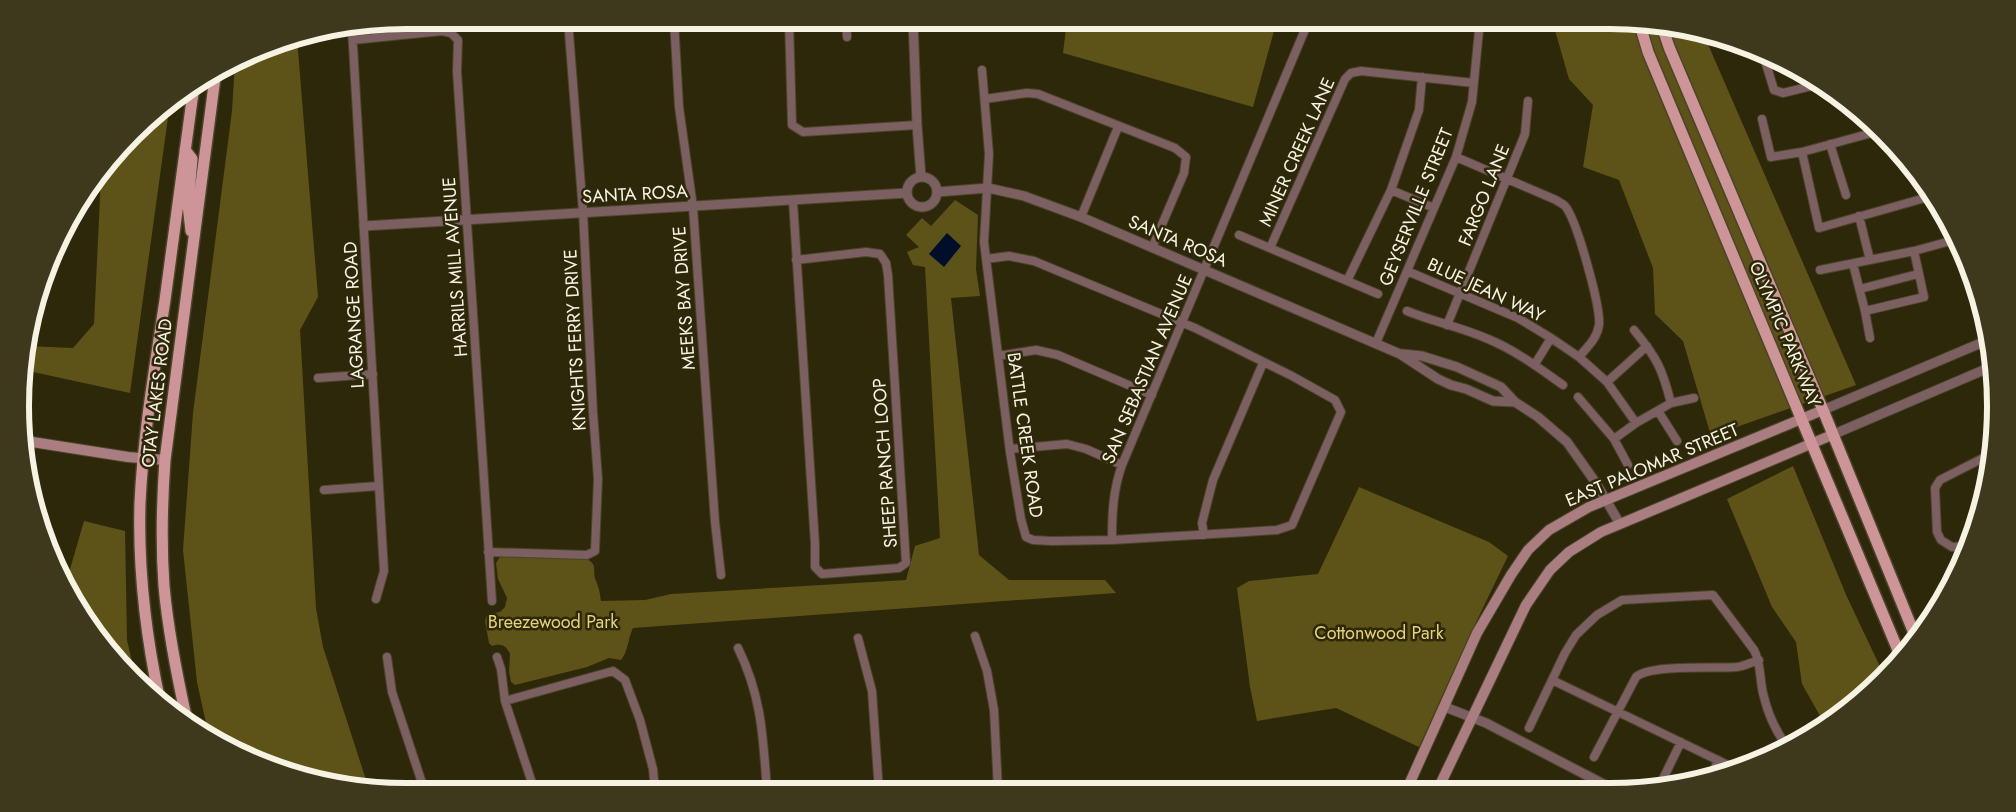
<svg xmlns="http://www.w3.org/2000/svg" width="2016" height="812" viewBox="0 0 2016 812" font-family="Jost,sans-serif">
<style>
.green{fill:#5d5217}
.water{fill:#000e2a}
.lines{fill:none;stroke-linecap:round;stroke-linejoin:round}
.minor-casing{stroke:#4a4429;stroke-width:10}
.tertiary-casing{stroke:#4a4429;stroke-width:11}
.secondary-casing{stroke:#4a4429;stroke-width:12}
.primary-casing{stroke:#4a4429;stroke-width:14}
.minor{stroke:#7b5f61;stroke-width:8}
.tertiary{stroke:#7b5f61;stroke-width:9}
.secondary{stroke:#aa7d81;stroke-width:10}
.primary{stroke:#ce9599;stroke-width:11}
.labels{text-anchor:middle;stroke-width:5;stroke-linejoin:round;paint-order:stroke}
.street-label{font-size:18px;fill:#f7f3e2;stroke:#2e280b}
.park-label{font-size:18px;fill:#e5d279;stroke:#2e280b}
.rim{fill:none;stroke:#f7f3e2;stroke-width:6}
</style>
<rect width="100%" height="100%" fill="#2e280b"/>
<path class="green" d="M1067 20H1277L1253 107 1063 53Z
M1552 20H1610L1704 35 1856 385 1711 436 1683 341 1655 314 1653 268 1619 180 1583 167 1593 105 1569 79Z
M297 38 318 297 300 330 316 608 323 647 368 786 282 772 208 732 197 682 183 550 193 413 232 111 235 62 282 41Z
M170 103 130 393 24 370 23 355 26 346 73 348 94 324 101 177 152 116Z
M955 200 978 215 976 269 980 296 951 298 979 555 1009 580H1105L1116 593 633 628C628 638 628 652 621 660L609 658 587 667 515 685 511 682 509 672 510 654C506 645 501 643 492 646L489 643 485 621 487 614 500 612 505 607 507 598 498 579 496 563 500 557 584 558C600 564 591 570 596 581 599 588 600 593 601 601L645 600 671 594 906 580 915 546 940 538 925 267 913 265 907 252 919 247 906 235 922 218 931 226Z
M1793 466 1847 597 1884 675 1864 696 1824 723 1802 684 1796 642 1772 607 1727 499Z
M1359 487 1489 542 1508 556 1468 639 1419 747 1336 708 1257 721 1250 687 1237 588 1249 581 1318 574Z
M84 521 125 531 127 640 136 679 116 660 72 599 66 583Z"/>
<path class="water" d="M947 233 961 246 944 267 929 254Z"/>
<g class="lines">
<g class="minor-casing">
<path id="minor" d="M674 20 679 107 693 207 715 522 721 575
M789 20 792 125 803 132 917 125
M846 20 847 37
M352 29 384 571 376 599
M353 40 442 31 451 33 458 40 457 71 492 601
M1763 54 1774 90 1783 93 1820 84
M982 70 989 154 984 242 1010 452 1021 519 1026 537 1033 540 1052 541 1112 540 1246 532 1277 530 1292 525 1341 412 1335 400 1292 376 1195 328 1034 261 1009 256 986 259
M985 99 1027 93 1038 94 1175 148 1186 157 1184 173 1152 248
M1762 119 1771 157 1802 152 1879 131
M1830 144 1846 195
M1802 152 1819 228 1932 196
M1456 157 1556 200C1559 202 1563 204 1565 206 1577 220 1601 308 1599 325 1597 339 1587 347 1579 357
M1909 163 1912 176
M1391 190 1434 208
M793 201 815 544V567L822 574 899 568 906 563 888 275 886 263 880 254 866 252 796 260
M1859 216 1870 260
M1081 217 1118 127
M1239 235 1378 294
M1270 248 1345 79 1351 73 1361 71 1474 83
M1853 264 1865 311 1870 338
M1820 270 1914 251 1958 239
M1407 271 1518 318 1551 338 1579 357 1607 382 1636 423
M1347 281 1391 190 1419 110 1422 77
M1860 289 1918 274
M1407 311C1434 322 1461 327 1488 339 1515 350 1539 368 1563 385
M1865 311 1924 297 1914 251
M1447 325 1525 134 1528 101
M1634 330C1657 358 1662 368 1671 403
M1376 343 1456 157 1472 102 1480 20
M998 356 1036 350 1058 355 1152 395
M1535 364 1551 338
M318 378 373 374
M1607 382 1647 346
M1578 397 1614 439 1628 465
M1658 411 1677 441
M1614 439 1636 423 1671 403 1694 398
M1010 449 1067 444 1086 449 1122 465
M324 490 378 486
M1204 535 1202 523 1213 480 1263 363
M1112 540C1112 514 1113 490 1122 465L1309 20
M1968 546 1952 547 1941 540 1937 532 1935 488 1940 480 1993 453
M488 552 587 555 595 551 598 479 593 412 583 212 568 20
M975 636 987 671 994 710 998 790
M858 638 872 691 879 791
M738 648C762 697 763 738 767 791
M387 657 392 692 425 792
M497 657 501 669 505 701 535 792
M1552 680 1732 767
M505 701 613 671 625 680 640 720 653 769 655 791
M1529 728 1565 653 1576 635 1597 615 1622 600 1713 595 1754 650C1762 665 1759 681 1764 697 1768 714 1777 733 1788 748
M1594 757 1636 677C1651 664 1714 669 1737 667 1744 666 1752 662 1759 660
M1713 773 1718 760
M1659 787 1681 742"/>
</g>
<g class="tertiary-casing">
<path id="tertiary" d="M913 20 917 125 921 177
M907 192a15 15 0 1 1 30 0a15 15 0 1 1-30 0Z
M937 192 988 188 1024 196 1081 217 1400 354 1438 379 1451 385 1466 389 1493 401 1515 402
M364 226 907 193
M1403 354 1422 356 1457 367 1501 387 1515 402 1538 417 1567 442 1596 483 1620 524
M1823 410 1988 340
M1832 435 1993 366
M1445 707 1486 723 1613 789"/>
</g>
<g class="secondary-casing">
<path id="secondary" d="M26 441 128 457 165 460
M1407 789 1477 633 1511 575 1528 550 1549 530 1589 507 1823 410
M1438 789 1526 605 1550 570 1569 552 1601 532 1832 435"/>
</g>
<g class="primary-casing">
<path id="primary" d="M1640 25 1648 52 1900 655
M1663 29 1669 47 1823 410 1916 638
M185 150 192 159 188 205 191 231
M160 702C146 637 138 569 140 503 143 436 155 366 165 300 175 228 184 157 194 86
M187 721C177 676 168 631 164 586 161 544 162 502 165 460L216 70"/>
</g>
<use href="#minor" class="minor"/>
<use href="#tertiary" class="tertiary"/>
<use href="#secondary" class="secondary"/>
<use href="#primary" class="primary"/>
</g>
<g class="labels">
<g class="street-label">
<text transform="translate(1297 152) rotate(-66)" y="6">MINER CREEK LANE</text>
<text transform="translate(635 194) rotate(-3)" y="6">SANTA ROSA</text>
<text transform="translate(1484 195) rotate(-68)" y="6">FARGO LANE</text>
<text transform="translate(1416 207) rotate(-68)" y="6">GEYSERVILLE STREET</text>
<text transform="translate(1178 241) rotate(23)" y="6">SANTA ROSA</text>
<text transform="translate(455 267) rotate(-94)" y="6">HARRILS MILL AVENUE</text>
<text transform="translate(1486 290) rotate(25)" y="6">BLUE JEAN WAY</text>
<text transform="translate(684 298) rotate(-94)" y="6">MEEKS BAY DRIVE</text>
<text transform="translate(354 315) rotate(-93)" y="6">LAGRANGE ROAD</text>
<text transform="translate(1785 334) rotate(67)" y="6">OLYMPIC PARKWAY</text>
<text transform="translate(575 340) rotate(-93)" y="6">KNIGHTS FERRY DRIVE</text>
<text transform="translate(1147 369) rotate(-67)" y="6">SAN SEBASTIAN AVENUE</text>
<text transform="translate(157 393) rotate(-83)" y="6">OTAY LAKES ROAD</text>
<text transform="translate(1025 435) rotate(82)" y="6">BATTLE CREEK ROAD</text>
<text transform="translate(885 463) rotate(-94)" y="6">SHEEP RANCH LOOP</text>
<text transform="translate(1652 465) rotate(-23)" y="6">EAST PALOMAR STREET</text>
</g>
<g class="park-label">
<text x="553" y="628">Breezewood Park</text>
<text x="1379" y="639">Cottonwood Park</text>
</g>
</g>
<path d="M0 0H2016V812H0ZM406 29H1610A377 377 0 0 1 1987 406V406A377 377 0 0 1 1610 783H406A377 377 0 0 1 29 406V406A377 377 0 0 1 406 29Z" fill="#3e381c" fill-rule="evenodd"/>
<path class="rim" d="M406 29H1610A377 377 0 0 1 1987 406V406A377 377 0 0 1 1610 783H406A377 377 0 0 1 29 406V406A377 377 0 0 1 406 29Z"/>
</svg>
